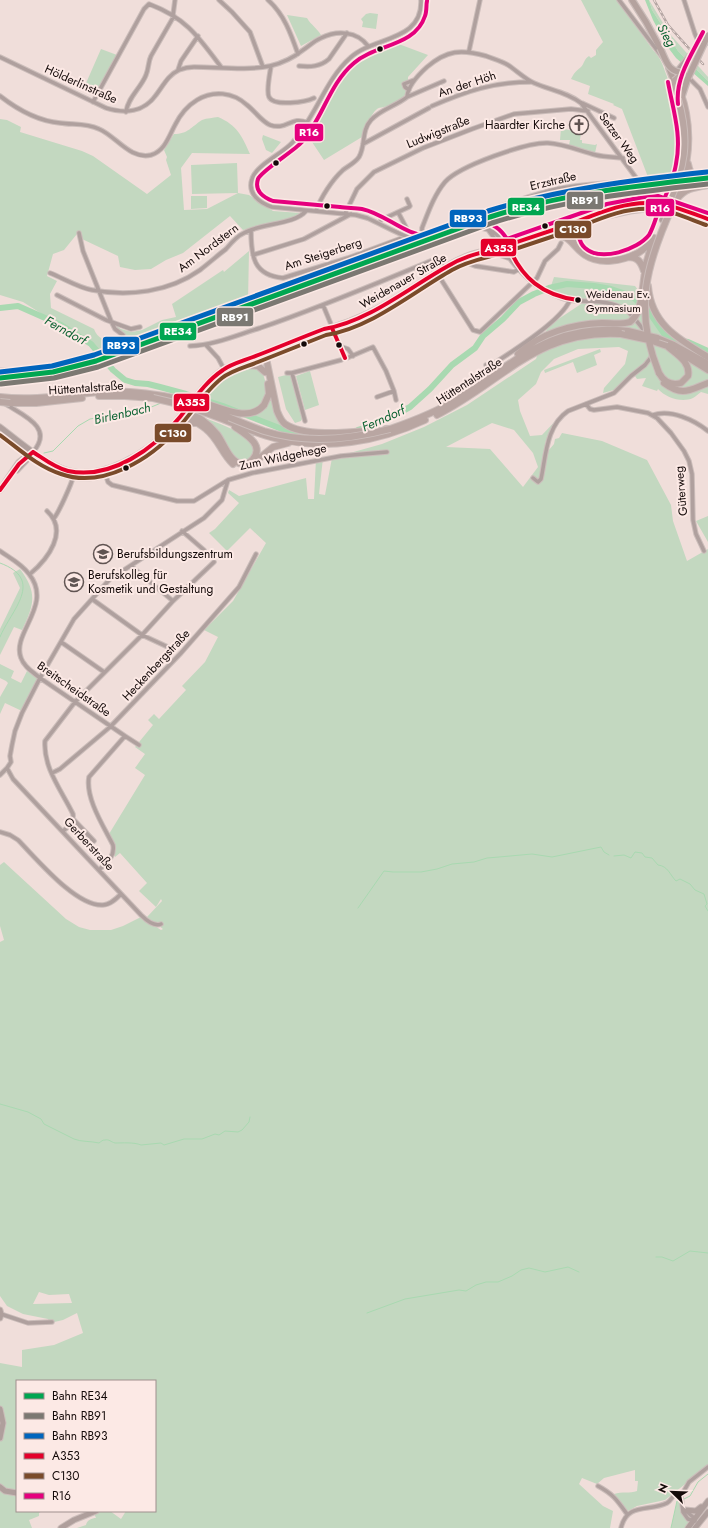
<svg xmlns="http://www.w3.org/2000/svg" width="708" height="1528" viewBox="0 0 708 1528" font-family="Jost,sans-serif">
<style>
.green{fill:#c3d8c0;fill-rule:evenodd}
.water{fill:#a9d9b1}
.lines{fill:none;stroke-linecap:round;stroke-linejoin:round}
.stream{stroke:#a9d9b1;stroke-width:1}
.river{stroke:#a9d9b1;stroke-width:6}
.street-casing{stroke:#cbbdba;stroke-width:5.5}
.secondary-casing{stroke:#cbbdba;stroke-width:7}
.primary-casing{stroke:#cbbdba;stroke-width:8}
.highway-casing{stroke:#cbbdba;stroke-width:8}
.street{stroke:#afa09e;stroke-width:3.5}
.secondary{stroke:#af9f9c;stroke-width:5}
.primary{stroke:#b4a29e;stroke-width:5.5}
.highway{stroke:#b9a6a2;stroke-width:6}
.rail-casing{stroke:#b4a6a3;stroke-width:2.5}
.rail{stroke:#fce9e5;stroke-width:1;stroke-dasharray:3;stroke-linecap:butt}
.street-bridge-casing{stroke:#cbbdba;stroke-width:5.5;stroke-linecap:butt}
.primary-bridge-casing{stroke:#cbbdba;stroke-width:8;stroke-linecap:butt}
.highway-bridge-casing{stroke:#cbbdba;stroke-width:8;stroke-linecap:butt}
.street-bridge{stroke:#afa09e;stroke-width:3.5}
.primary-bridge{stroke:#b4a29e;stroke-width:5.5}
.highway-bridge{stroke:#b9a6a2;stroke-width:6}
.bus-1-casing{stroke:#fce9e5;stroke-width:7}
.bus-2-casing{stroke:#fce9e5;stroke-width:7}
.bus-3-casing{stroke:#fce9e5;stroke-width:7}
.bus-1{stroke:#e4002b;stroke-width:4}
.bus-2{stroke:#7a4b2a;stroke-width:4}
.bus-3{stroke:#e5007d;stroke-width:4}
.rail-1-casing{stroke:#fce9e5;stroke-width:8}
.rail-2-casing{stroke:#fce9e5;stroke-width:8}
.rail-3-casing{stroke:#fce9e5;stroke-width:8}
.rail-1{stroke:#00a651;stroke-width:5}
.rail-2{stroke:#7b7872;stroke-width:5}
.rail-3{stroke:#0065bd;stroke-width:5}
.bus-dot{fill:#130908;stroke:#fce9e5;stroke-width:1.5}
.labels{text-anchor:middle;stroke-width:4;stroke-linejoin:round;paint-order:stroke}
.bus-label{font-size:11px;fill:#130908;stroke:#fce9e5;text-anchor:start}
.street-label{font-size:12px;fill:#130908;stroke:#fce9e5}
.poi-label{font-size:12px;fill:#130908;stroke:#fce9e5;text-anchor:start}
.water-label{font-size:13px;font-style:italic;fill:#0e6433;stroke:#fce9e5}
.line-badge{stroke:#fce9e5;stroke-width:1.5}
.badge-label{font-size:11px;text-anchor:middle;font-weight:bold;fill:#fff}
</style>
<rect width="100%" height="100%" fill="#f0deda"/>
<path class="green" d="M581 0H617L653 50C660 57 663 65 666 74 679 108 684 136 677 172L648 177 622 109 613 105 614 104 588 94 590 86 571 79C574 73 576 71 581 67 584 64 584 59 589 56L591 58 596 55V50L603 42Z
M649 0 669 33 708 77V81L678 51 652 10Z
M370 13 378 14 376 29 362 27 363 22 361 19 366 14Z
M287 15 307 18C311 25 317 28 321 35L301 46Z
M396 43 428 55 408 77C408 92 406 100 389 106 386 107 380 107 377 109 370 115 365 129 362 137L324 160 306 133C325 103 343 67 375 49 381 46 389 45 396 43Z
M101 49 117 55 94 96 83 90Z
M218 117C237 125 242 136 250 154L192 153 181 168 184 210 207 209 238 193 192 194 191 165 237 163 238 193 249 195 273 211 300 213 294 217 243 230 230 216 183 253 166 260 151 269 135 270 120 267 118 256 82 239 77 234 64 250 53 254 47 276 57 281 50 294 51 308 94 329C97 338 105 341 114 342L120 336 114 324 121 329 132 332 142 330 162 320 176 317 172 304 223 270 224 272 249 251 248 301 104 353 23 302 0 295V119L7 120 21 127 20 132 82 151 93 156 147 194 171 175 166 160 167 157 164 150 174 134C188 134 191 127 202 120 207 118 213 118 218 117Z
M561 128 581 133 580 140H582V143L595 145 597 144 595 153 569 145 570 140H560Z
M263 135 281 142 272 153 266 150 262 139Z
M207 196V208L191 209V196Z
M554 277 635 286 671 332 708 349V394L701 392C698 394 695 397 693 398 682 403 666 398 658 389L657 391 642 386 646 378 637 379 633 373 614 390 603 393 604 388 625 364 628 351 619 347 578 349 554 359 541 372 536 384 518 400 520 411 530 436 542 435 561 415 546 440 543 457 554 444 555 439 559 438 562 433 602 441 647 460 671 505 673 521 687 561 708 549V1466L665 1500 637 1506 628 1511 614 1494C622 1491 630 1494 637 1491L638 1481H635V1470L604 1478 597 1484 582 1478 579 1484 603 1506 613 1511 610 1528H77L86 1525C87 1520 92 1518 96 1518L93 1511H110L121 1519 126 1511H155V1381H17V1511H42L39 1513V1516L29 1520 32 1528H0V1363L22 1367V1350L54 1345 83 1333 77 1313 63 1320 50 1323 48 1319 23 1314 7 1306 0 1296V942L4 940 0 926V865L4 862 66 919 79 927 90 930H111L123 926 141 917 161 930 163 929 147 917 162 901 161 899 156 907 139 891 147 883 120 853 115 857 112 851 109 834 145 775 135 768 145 754 135 747 153 725 148 720 154 714 159 719 186 690 182 686 205 662 218 637 204 630 233 601 266 543 250 528 227 551 209 533 215 529 239 503 228 493 229 490 239 496 306 478 308 499H314L316 459 323 458 319 494 325 495 332 458 382 444 424 427 467 405 536 359 548 326 584 302 568 298 550 289ZM492 423 514 430 533 453 538 467 523 487 490 449 446 447ZM39 1292 49 1295 69 1294 72 1303 33 1304Z
M600 349 601 352 594 355 597 365 577 373 573 362 545 373 544 370Z
M254 368 262 371C266 382 270 395 261 404 259 406 257 409 254 410 242 415 217 403 205 399 216 383 235 371 254 368Z
M310 371 319 405 305 410 296 376Z
M290 374 302 419 301 421 295 423 286 409 278 377Z
M270 396 276 418 285 429 254 416C264 412 267 406 270 396Z
M202 417C218 423 234 428 247 439 260 449 252 465 236 459L218 432Z
M708 516V542L696 521Z
M20 569C38 593 34 605 22 630L14 627 0 655V629L20 588 13 573Z
M0 664 14 671 11 678 21 683 27 671 41 681 24 712 5 703 0 714V697L8 683 6 681 0 678Z
M682 1499 683 1509 690 1520 688 1528H671L677 1501Z"/>
<path class="water" d="M645 0H649L652 10 678 51 708 81V86L676 58 667 46 653 20Z"/>
<g class="lines">
<path class="stream" d="M179 396 186 394
M44 453 53 451 78 426 90 419 149 408 161 403
M0 563C46 580 11 610 0 637
M614 856 624 855 631 858 635 852 642 853 645 857 652 858 658 865C668 866 670 875 676 881L680 879 690 884 695 890 704 894 707 904 705 906 708 911
M358 908 384 871 393 872H421L437 869 452 864 474 862 487 858 499 857 532 854 552 857 601 847 604 852 609 855
M0 1104 28 1112 41 1119 44 1124 74 1139C81 1142 91 1141 99 1143 102 1141 102 1140 105 1140 109 1139 111 1142 115 1143 122 1143 134 1142 141 1145L161 1143 164 1145 184 1139H202L215 1134 219 1135 225 1131 238 1132 242 1130 249 1122 250 1117
M656 1257H662L673 1261 690 1251 708 1253
M367 1313 405 1299 459 1290 466 1291 476 1285 486 1282H498L512 1276 521 1270 529 1268 545 1272 568 1267 579 1272
M684 1499 690 1496 698 1482 708 1474
M671 1528 677 1501 681 1500"/>
<path class="river" d="M0 308 18 306 61 325 91 344 113 370 125 380 135 383 148 384 160 387 186 394 223 406 287 431 305 433
M358 430 372 426 386 420 410 407 430 389 452 365 475 348 483 336 503 319 519 302 534 294 549 288 567 284 594 286 611 289 632 296 649 312 665 335 676 340 688 342 708 351"/>
<g class="street-casing">
<path id="street" d="M219 0 232 12 250 32 263 67
M268 0C284 14 291 34 298 54
M619 0 663 58
M684 0 695 34 699 43
M173 15 175 0
M469 51 480 0
M0 57 106 108C125 114 144 112 156 95 163 86 168 75 179 70 184 68 189 67 194 67 219 67 246 71 270 66 283 63 293 58 303 50 309 46 314 41 321 38 337 30 357 31 368 46
M271 66C270 73 266 91 269 97 274 107 306 102 314 98
M299 66C310 67 320 67 329 59L347 33
M678 69 701 41 708 43
M178 70 181 61 198 36
M688 77 700 89 708 107
M409 90 405 87 404 84 414 80
M0 96C18 110 37 121 60 123 73 125 86 123 99 129 116 136 130 160 151 155 165 151 169 136 175 125 180 115 187 106 197 100 213 90 233 92 247 105 255 111 261 121 270 125 287 131 291 115 308 123
M407 97 444 81
M93 102 144 9 149 4C186 18 198 36 221 67
M582 103 614 118
M432 106C467 91 493 82 531 82
M126 112C128 97 141 88 146 75 149 68 148 62 151 56L174 16
M363 144 429 108
M316 211C321 197 332 180 343 170 348 166 355 163 359 157 366 145 361 131 371 120 381 109 396 106 407 97 408 86 418 75 427 67 447 50 461 49 486 56 494 59 502 61 508 65 517 71 525 79 534 83 550 90 567 92 581 103L637 179 643 196 644 209
M398 212 410 235
M345 214 357 189 374 172 423 148 472 129 514 114 571 109 588 111
M367 218 356 215 272 207C260 203 247 194 252 179 256 165 282 154 292 143 315 118 326 79 350 58 373 36 423 42 421 0
M381 220 409 207 410 206 407 199
M481 228C505 232 498 244 510 259 517 268 527 278 536 285 545 291 558 298 569 300 590 303 606 298 626 310 634 316 640 326 646 333
M251 230C251 256 253 275 283 278L348 258 410 235C426 236 447 226 462 220 491 209 520 199 549 191 578 183 608 185 637 179
M489 231 495 239 494 245 490 248
M79 233 83 251 111 321 115 329 123 335
M422 233V228C428 213 434 195 445 182 459 166 527 142 548 143 565 144 580 151 596 155 604 157 614 157 623 158
M443 240C460 236 491 215 504 235 509 243 510 253 514 262
M488 251 508 258
M253 255 304 239 351 214
M468 256 470 264 475 266 514 272 519 269
M50 273C63 278 79 288 92 290 129 297 169 292 200 270 209 263 217 256 226 249 231 243 237 236 244 233 261 223 294 225 306 211
M437 273 473 330 480 332 537 278 545 261 558 249 561 243
M57 295 106 320 131 329 140 327
M323 305 345 358
M206 345 218 358 224 369
M190 346C215 345 237 335 260 328 319 308 375 284 433 260L438 259 445 268
M339 346 348 349 353 356
M486 365 493 364C513 351 561 321 570 300
M287 373H292L341 360 345 358H347L373 347 386 371 394 391 377 397
M292 373 305 421
M394 391 396 400
M4 403C22 415 55 427 33 452
M586 404 590 409 594 410 617 407 648 413 657 418 671 433 684 451 689 461 692 474 693 520 696 534 704 551
M653 415C671 409 694 420 708 431
M105 473 108 482 112 485 177 501H194L228 480 252 473 341 456 387 452
M533 478 538 482 541 479C546 456 546 426 568 411L614 393 631 376 645 365 652 356
M54 518C58 514 72 483 73 477
M182 531 204 550
M0 551C10 558 22 564 29 574 54 605 11 633 21 658 24 667 33 672 40 678L125 736 89 777C85 798 104 827 113 845 115 857 107 862 99 870
M131 566 173 601
M30 574C48 559 69 531 47 511
M92 599 142 635 170 648
M61 642 104 672
M125 736 139 745
M7 768 13 779 141 915C146 920 154 927 161 924
M52 773 60 769 110 727 181 653 239 587 256 554
M0 775 7 768 11 762 10 756 12 745 15 731 22 713 40 678 74 619 110 579 204 518 222 500 228 480
M74 820 94 841
M63 831C69 826 74 823 73 814 62 791 43 768 45 741L75 702 142 635 173 601 214 562
M0 832 10 835 18 840C36 858 76 907 103 905 110 905 116 899 121 894
M1 1314 28 1323 52 1322
M598 1486C613 1494 617 1500 627 1514
M686 1511 693 1517 694 1520
M695 1521 688 1519 683 1512 681 1496 689 1482 708 1467
M621 1528C627 1502 649 1512 667 1503 671 1501 672 1496 676 1494L681 1496"/>
</g>
<g class="secondary-casing">
<path id="secondary" d="M651 208 659 214 662 220
M508 245 515 246 607 216 630 211 669 206
M195 406 209 388 225 375 303 341 325 333 331 328
M0 427C20 442 40 460 63 469 101 483 149 452 173 425 190 406 203 383 224 369L324 329C333 328 341 324 350 321 374 312 395 299 417 285 433 275 449 263 467 256 482 250 501 249 514 242 531 237 549 231 567 225 595 215 633 197 663 204L708 219
M0 434C20 449 41 468 65 475 111 490 163 446 190 412
M17 470 32 454
M0 490 19 462 31 453
M0 1310 1 1314 0 1318
M0 1409 3 1423 0 1438
M0 1487 5 1491 17 1493
M685 1510 696 1511 701 1507
M61 1528 74 1520 96 1511
M688 1528 708 1501
M695 1528 708 1512"/>
</g>
<g class="primary-casing">
<path id="primary" d="M632 0 646 22 660 48
M669 68 674 81 681 82 688 78
M684 73 694 62
M682 96 688 78"/>
</g>
<g class="highway-casing">
<path id="highway" d="M674 83 678 99
M688 164C690 175 696 182 708 184
M677 199C685 188 696 187 708 185
M673 205C686 175 692 146 686 113 684 102 681 91 674 81
M567 229 572 232 574 243
M553 234C571 235 572 246 585 255 600 265 622 261 638 253 645 249 649 244 654 238
M628 257C638 257 641 262 644 271
M648 286C651 324 678 339 708 357
M642 294 646 264 653 241
M657 338 674 345 708 364
M679 352 708 370
M262 354 266 358 277 411C279 416 281 421 285 424 305 438 353 432 377 430
M518 354C540 333 573 324 602 323 611 323 621 325 630 322
M247 365 258 366 265 372
M659 373C664 382 671 386 681 383L688 376C691 362 676 354 667 346
M664 383C683 397 689 390 708 383
M99 396H125L153 398
M0 397C33 401 65 395 99 392 126 390 152 393 179 399
M10 403H36L82 398
M264 405 269 394 268 384
M185 411C196 414 209 424 217 434 224 443 229 462 242 464 246 465 250 462 253 459 265 445 245 434 235 427
M185 411C190 420 199 423 206 429 218 438 222 454 233 464
M437 415C504 381 537 329 621 334
M225 420C242 427 258 434 275 438 325 451 378 442 425 420
M177 427 189 423H196
M386 429H390C413 421 437 412 457 399 516 362 552 322 628 331
M251 465 273 447 288 443"/>
</g>
<use href="#street" class="street"/>
<use href="#secondary" class="secondary"/>
<use href="#primary" class="primary"/>
<use href="#highway" class="highway"/>
<g class="rail-casing">
<path id="rail" d="M654 0 668 25 703 64
M0 369C29 369 59 366 87 356"/>
</g>
<use href="#rail" class="rail"/>
<g class="street-bridge-casing">
<path id="street-bridge" d="M367 218C390 228 416 247 443 240"/>
</g>
<g class="primary-bridge-casing">
<path id="primary-bridge" d="M660 48C667 62 667 71 684 73
M688 78 708 35"/>
</g>
<g class="highway-bridge-casing">
<path id="highway-bridge" d="M674 81 684 73
M667 207C685 168 690 141 678 99
M630 322C639 315 640 305 642 294
M628 331 657 338
M621 334 649 340 667 346
M659 373C633 310 646 264 673 205
M153 398 187 406 225 420
M179 399C208 407 235 421 264 431 306 444 348 440 390 429
M0 402 10 403
M204 403C222 408 249 423 264 405"/>
</g>
<use href="#street-bridge" class="street-bridge"/>
<use href="#primary-bridge" class="primary-bridge"/>
<use href="#highway-bridge" class="highway-bridge"/>
<g class="bus-1-casing">
<path id="bus-1" d="M508 245C521 278 543 296 578 300
M332 328 345 358
M33 452C44 459 55 468 68 471 111 480 154 449 180 417 193 401 205 382 223 370 231 364 243 361 253 357 277 348 300 338 324 329 368 322 410 287 448 266 466 255 485 252 505 246 526 239 547 232 568 225 595 215 621 202 650 203 669 203 690 213 708 219
M0 490 19 464 33 452"/>
</g>
<g class="bus-2-casing">
<path id="bus-2" d="M0 435C19 449 38 467 61 474 103 489 151 459 178 428 193 412 204 392 222 378 232 370 246 367 258 362 281 353 303 344 326 335 371 328 413 292 452 270 469 260 487 258 506 252 527 245 548 238 569 231 595 221 623 207 651 209 669 209 689 219 706 225"/>
</g>
<g class="bus-3-casing">
<path id="bus-3" d="M427 1C426 5 427 11 425 16 415 47 375 44 354 63 329 84 323 118 302 142 294 151 261 171 258 179 254 191 263 197 273 201 296 203 318 205 340 207 347 208 355 208 362 209 386 214 405 236 430 236 458 236 485 204 507 239L607 204 644 197 658 196 708 213
M678 104C675 78 692 54 703 32
M570 224 577 229C579 236 579 243 585 248 601 262 637 250 649 235 652 230 654 224 656 218 663 200 673 183 676 164 682 135 673 110 668 82"/>
</g>
<use href="#bus-1" class="bus-1"/>
<use href="#bus-2" class="bus-2"/>
<use href="#bus-3" class="bus-3"/>
<g class="rail-1-casing">
<path id="rail-1" d="M0 378 53 372 96 361 490 217C561 194 634 186 708 178"/>
</g>
<g class="rail-2-casing">
<path id="rail-2" d="M1 384 54 378 98 367 492 223C563 200 635 192 708 184"/>
</g>
<g class="rail-3-casing">
<path id="rail-3" d="M0 372 52 366 94 355 488 211C560 189 633 180 707 172"/>
</g>
<use href="#rail-1" class="rail-1"/>
<use href="#rail-2" class="rail-2"/>
<use href="#rail-3" class="rail-3"/>
</g>
<defs>
<g id="church-ring" transform="scale(1)"><circle r="9.5" fill="#fce9e5" stroke="#605452" stroke-width="1.5"/><path d="M-1.2-6h2.4v3.5h3.3v2.4h-3.3V6h-2.4V-.1h-3.3v-2.4h3.3Z" fill="#605452"/></g>
<g id="university-ring" transform="scale(1)"><circle r="9.5" fill="#fce9e5" stroke="#605452" stroke-width="1.5"/><path d="M0-5L7-2L0 1L-7-2ZM-4 1L0 2.5L4 1V4Q0 6-4 4Z" fill="#605452"/></g>
</defs>
<g fill-rule="evenodd">
<use href="#church-ring" x="579" y="125"/>
<use href="#university-ring" x="103" y="554"/>
<use href="#university-ring" x="74" y="582"/>
</g>
<g class="bus-dot">
<circle cx="380" cy="49" r="3.5"/>
<circle cx="276" cy="163" r="3.5"/>
<circle cx="327" cy="206" r="3.5"/>
<circle cx="545" cy="226" r="3.5"/>
<circle cx="578" cy="300" r="3.5"/>
<circle cx="304" cy="344" r="3.5"/>
<circle cx="339" cy="345" r="3.5"/>
<circle cx="126" cy="468" r="3.5"/>
</g>
<g class="labels">
<g class="bus-label">
<text x="586" y="298">Weidenau Ev.<tspan x="586" dy="14">Gymnasium</tspan></text>
</g>
<g class="street-label">
<text transform="translate(81 84) rotate(24)" y="4">Hölderlinstraße</text>
<text transform="translate(467 84) rotate(-18)" y="4">An der Höh</text>
<text transform="translate(438 132) rotate(-22)" y="4">Ludwigstraße</text>
<text transform="translate(619 138) rotate(54)" y="4">Setzer Weg</text>
<text transform="translate(553 181) rotate(-13)" y="4">Erzstraße</text>
<text transform="translate(208 248) rotate(-37)" y="4">Am Nordstern</text>
<text transform="translate(323 254) rotate(-18)" y="4">Am Steigerberg</text>
<text transform="translate(403 281) rotate(-30)" y="4">Weidenauer Straße</text>
<text transform="translate(469 381) rotate(-33)" y="4">Hüttentalstraße</text>
<text transform="translate(86 388) rotate(-4)" y="4">Hüttentalstraße</text>
<text transform="translate(283 457) rotate(-12)" y="4">Zum Wildgehege</text>
<text transform="translate(681 491) rotate(-95)" y="4">Güterweg</text>
<text transform="translate(156 665) rotate(-47)" y="4">Heckenbergstraße</text>
<text transform="translate(74 689) rotate(35)" y="4">Breitscheidstraße</text>
<text transform="translate(89 844) rotate(47)" y="4">Gerberstraße</text>
</g>
<g class="poi-label">
<text x="565" y="129" text-anchor="end">Haardter Kirche</text>
<text x="117" y="558">Berufsbildungszentrum</text>
<text x="88" y="579">Berufskolleg für<tspan x="88" dy="14">Kosmetik und Gestaltung</tspan></text>
</g>
<g class="water-label">
<text transform="translate(667 35) rotate(60)" y="5">Sieg</text>
<text transform="translate(66 330) rotate(29)" y="5">Ferndorf</text>
<text transform="translate(122 413) rotate(-13)" y="5">Birlenbach</text>
<text transform="translate(383 418) rotate(-24)" y="5">Ferndorf</text>
</g>
</g>
<g class="line-badge">
<rect x="294" y="123" width="30" height="19" rx="4" fill="#e5007d"/>
<rect x="566" y="191" width="38" height="19" rx="4" fill="#7b7872"/>
<rect x="507" y="197" width="38" height="19" rx="4" fill="#00a651"/>
<rect x="645" y="198" width="30" height="19" rx="4" fill="#e5007d"/>
<rect x="449" y="209" width="38" height="19" rx="4" fill="#0065bd"/>
<rect x="554" y="220" width="38" height="19" rx="4" fill="#7a4b2a"/>
<rect x="480" y="238" width="37" height="19" rx="4" fill="#e4002b"/>
<rect x="216" y="307" width="38" height="20" rx="4" fill="#7b7872"/>
<rect x="159" y="322" width="38" height="19" rx="4" fill="#00a651"/>
<rect x="102" y="336" width="38" height="19" rx="4" fill="#0065bd"/>
<rect x="173" y="393" width="37" height="19" rx="4" fill="#e4002b"/>
<rect x="154" y="423" width="38" height="20" rx="4" fill="#7a4b2a"/>
</g>
<g class="badge-label">
<text x="309" y="136">R16</text>
<text x="585" y="204">RB91</text>
<text x="526" y="211">RE34</text>
<text x="660" y="212">R16</text>
<text x="468" y="222">RB93</text>
<text x="573" y="233">C130</text>
<text x="499" y="252">A353</text>
<text x="235" y="321">RB91</text>
<text x="178" y="335">RE34</text>
<text x="121" y="349">RB93</text>
<text x="191" y="406">A353</text>
<text x="173" y="437">C130</text>
</g>
<rect x="16" y="1380" width="140" height="132" fill="#fce9e5" stroke="#9f8f8d"/>
<rect x="24" y="1393" width="20" height="6" fill="#00a651" stroke="#9f8f8d"/>
<text x="52" y="1400" font-size="12" fill="#130908">Bahn RE34</text>
<rect x="24" y="1413" width="20" height="6" fill="#7b7872" stroke="#9f8f8d"/>
<text x="52" y="1420" font-size="12" fill="#130908">Bahn RB91</text>
<rect x="24" y="1433" width="20" height="6" fill="#0065bd" stroke="#9f8f8d"/>
<text x="52" y="1440" font-size="12" fill="#130908">Bahn RB93</text>
<rect x="24" y="1453" width="20" height="6" fill="#e4002b" stroke="#9f8f8d"/>
<text x="52" y="1460" font-size="12" fill="#130908">A353</text>
<rect x="24" y="1473" width="20" height="6" fill="#7a4b2a" stroke="#9f8f8d"/>
<text x="52" y="1480" font-size="12" fill="#130908">C130</text>
<rect x="24" y="1493" width="20" height="6" fill="#e5007d" stroke="#9f8f8d"/>
<text x="52" y="1500" font-size="12" fill="#130908">R16</text>
<g transform="translate(672 1492) rotate(293)" stroke="#fce9e5" stroke-width="3" paint-order="stroke">
<path d="M0-3L7 15L0 10L-7 15Z" fill="#130908"/>
<text y="-6" font-size="11" font-weight="bold" text-anchor="middle" fill="#130908">N</text>
</g>
</svg>
